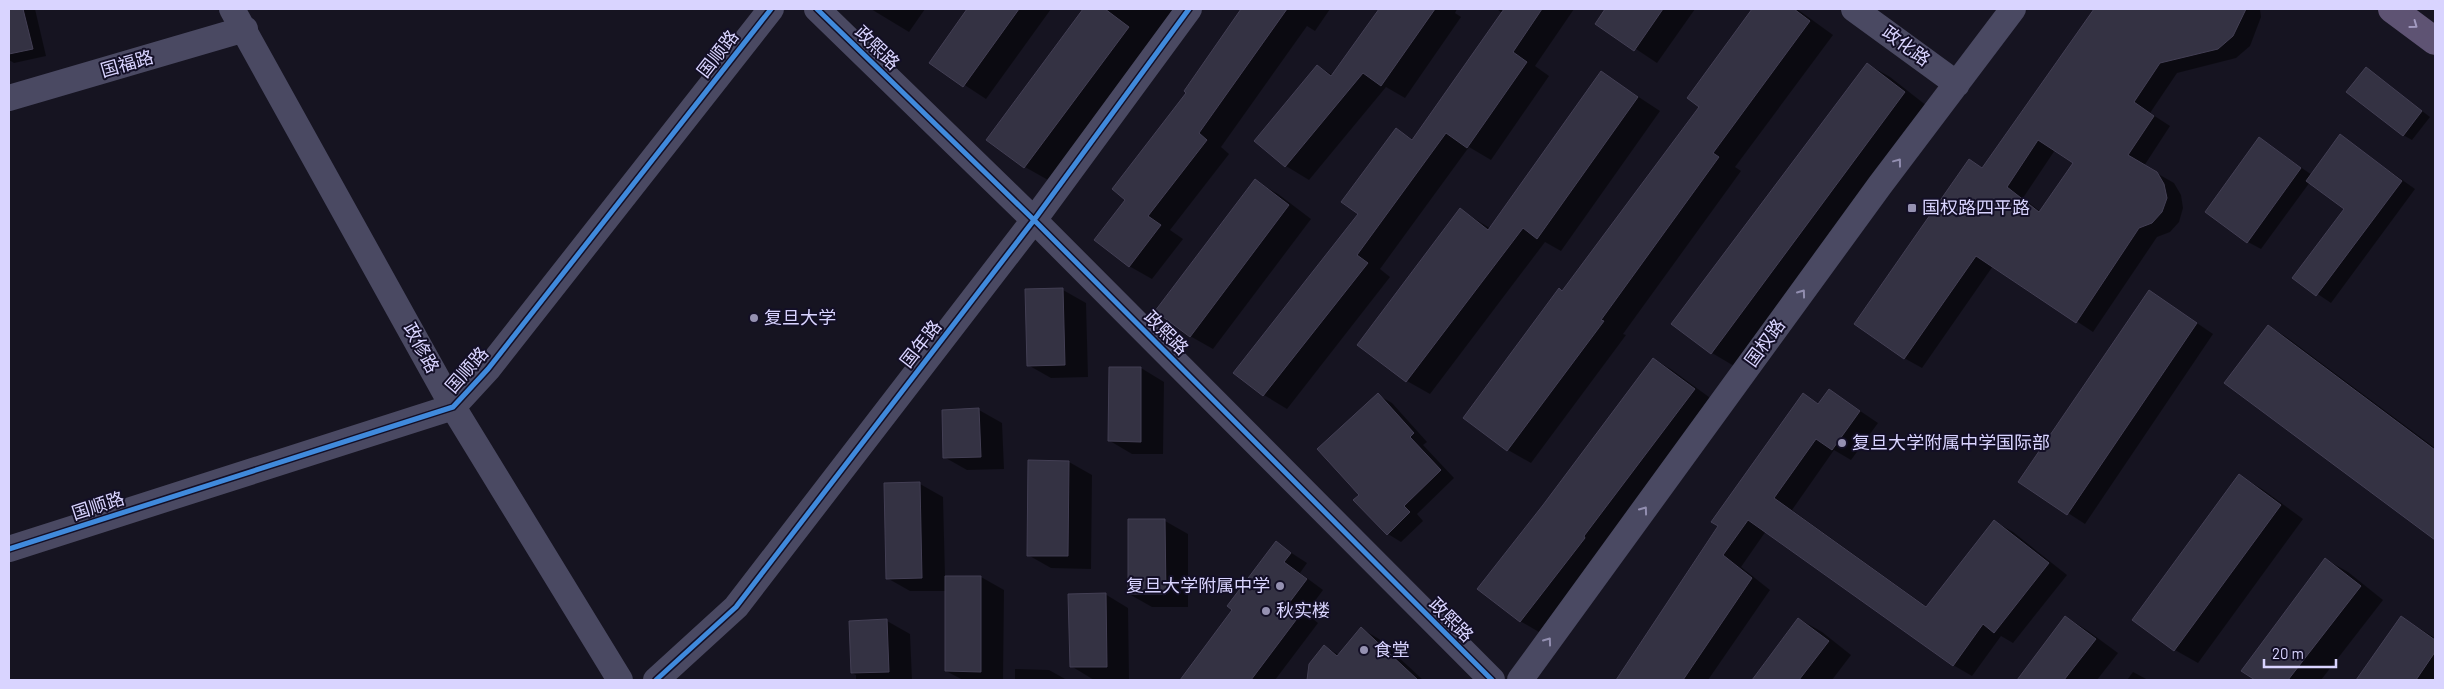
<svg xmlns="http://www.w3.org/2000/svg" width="2444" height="689" viewBox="0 0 2444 689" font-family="Barlow,'Noto Sans SC',sans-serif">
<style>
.shadow{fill:#0007;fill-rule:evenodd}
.building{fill:#343243;stroke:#433f54;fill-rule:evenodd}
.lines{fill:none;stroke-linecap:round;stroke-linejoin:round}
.minor{stroke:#4a4962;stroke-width:26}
.major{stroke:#5e5373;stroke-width:28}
.cycleway-casing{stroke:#130f26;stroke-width:8}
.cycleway{stroke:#408adc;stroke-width:5}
.oneway{stroke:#a29ac0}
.oneway2{stroke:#928eb0}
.poi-dot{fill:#9591b1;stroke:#130f26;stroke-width:2}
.labels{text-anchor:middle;stroke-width:4;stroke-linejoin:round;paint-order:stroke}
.street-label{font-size:18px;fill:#d9d4ff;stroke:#130f26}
.poi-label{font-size:18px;fill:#d9d4ff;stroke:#130f26;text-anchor:start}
</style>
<rect width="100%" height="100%" fill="#161421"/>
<path class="shadow" d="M9 9H35L46 56 14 63 9 60Z
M871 9H925L909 32Z
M969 9H1051L986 99 931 63Z
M1084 9H1173L1048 180 1025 167 988 140Z
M1247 9H1330L1315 31 1307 26 1221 147 1229 154 1170 230 1183 239 1152 279 1129 266 1127 199 1188 92Z
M1381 9H1457L1455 13 1461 17 1405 98 1386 87 1309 180 1286 166 1256 141 1318 66 1334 76Z
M1497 9H1574L1535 66 1549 76 1491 160 1469 147 1380 269 1390 277 1287 409 1264 395 1235 373 1359 214 1396 129 1414 140 1502 13Z
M1607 9H1695L1657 63 1597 23Z
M1754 9H1797L1833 35 1735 167 1741 171 1623 334 1626 335 1531 463 1508 450 1465 418 1563 292 1701 106 1688 97Z
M2095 9H2260L2261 17 2250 46 2236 58 2177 73 2150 113 2170 126 2144 166 2174 183 2181 195 2183 208 2179 222 2170 232 2157 237 2093 332 1993 266 1922 368 1904 358 1970 161 1983 169ZM2055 150 2074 162 2041 212 2023 198Z
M1867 64 1890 77 1927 106 1734 366 1712 353Z
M2366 68 2430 117 2412 140 2403 135Z
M1602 73 1660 111 1561 251 1545 242 1430 394 1407 381 1358 344 1461 210 1491 229Z
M2340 136 2415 189 2331 303 2294 278 2345 208 2310 182 2261 249 2248 242 2260 139 2312 175Z
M1255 181 1278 194 1311 219 1213 349 1190 336Z
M1063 290 1086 303 1088 377 1051 378 1028 365Z
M2166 302 2213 334 2085 524 2020 482Z
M2268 326 2285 336 2435 448V538L2226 383Z
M1654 359 1672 370 1713 400 1539 632 1520 621 1544 506Z
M1141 368 1164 382 1163 454H1132L1110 441Z
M1829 390 1878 423 1851 460 1834 450 1792 510 1927 607 1994 521 2013 532 2067 575 2013 643 2001 636 1972 676 1953 665 1766 531 1741 567 1770 590 1708 680H1617L1803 395 1819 404Z
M1378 395 1392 403 1427 442 1423 445 1454 478 1417 514 1423 521 1401 542 1388 534 1355 500 1361 495Z
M979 410 1002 423 1004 469 967 470 944 457Z
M1069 462 1092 475 1091 569 1051 568 1028 555Z
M2240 476 2262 489 2303 519 2198 663 2175 650 2134 620Z
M920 484 943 497 945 577H981L1004 590 1003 680H963L946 671V591H910L887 578 885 485Z
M1129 521H1165L1188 534V607H1152L1129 594Z
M1276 543 1307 563 1300 573 1323 590 1306 613 1318 623 1275 680H1181L1234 610Z
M2325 559 2348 572 2383 600 2321 680H2257L2243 671Z
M1105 594 1128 608 1129 679 1094 680 1071 666Z
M2066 617 2088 631 2118 653 2097 680H2018Z
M2401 617 2435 638V680H2358Z
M1799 619 1822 632 1851 655 1832 680H1753Z
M887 621 910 634 912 680H856V675L852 673Z
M1362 629 1379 639 1423 680H1308L1310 664 1324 646 1339 655Z
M1015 669 1049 670 1067 680H1015Z
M2133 672 2148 680H2127Z"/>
<path class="building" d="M9 9H23L33 49 9 54Z
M967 9H1019L963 87 929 63Z
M1083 9H1105L1129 27 1024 168 986 140Z
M1241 9H1287L1199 133 1207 140 1148 216 1161 225 1129 267 1094 240 1125 200 1112 189 1186 93 1184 91Z
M1379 9H1435L1381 86 1363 73 1285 167 1254 141 1317 65 1331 76Z
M1504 9H1542L1513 52 1527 62 1467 148 1446 133 1357 255 1368 263 1263 396 1233 373 1358 214 1341 202 1396 128 1412 140Z
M1605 9H1663L1634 51 1595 24Z
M1752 9H1794L1810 21 1713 153 1719 157 1601 320 1604 321 1507 451 1463 418 1559 288 1562 291 1699 107 1687 98Z
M2094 9H2246L2233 36 2218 49 2160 63 2134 102 2154 116 2128 155 2157 172 2164 184 2167 198 2162 212 2152 223 2139 228 2076 323 1976 256 1904 359 1854 324 1969 159 1982 168ZM2038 140 2073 163 2039 212 2007 187Z
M1867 63 1905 92 1711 354 1671 324Z
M2366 67 2422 111 2403 136 2346 92Z
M1601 71 1638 97 1537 239 1523 228 1406 382 1357 345 1460 208 1488 230Z
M2340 134 2402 181 2316 296 2292 278 2344 209 2306 181Z
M2259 137 2301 168 2247 243 2205 212Z
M1255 179 1289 205 1190 337 1155 311Z
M1063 288 1065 365 1027 366 1025 289Z
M2149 290 2197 323 2067 515 2018 482Z
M2268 325 2435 450V540L2224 383Z
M1653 358 1695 389 1584 536 1585 538 1520 622 1477 589 1543 505Z
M1109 367H1141V442L1108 441Z
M1829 389 1860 411 1832 450 1816 439 1774 498 1926 607 1994 520 2049 563 1994 633 1983 624 1953 666 1748 520 1723 555 1752 578 1683 680H1616L1718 526 1711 522 1803 393 1818 404Z
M1378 393 1414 433 1410 437 1441 470 1404 506 1410 512 1387 535 1353 500 1359 495 1317 449Z
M979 408 981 457 943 458 942 410Z
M1028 460 1069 461 1068 556H1027Z
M2239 474 2281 505 2174 651 2132 620Z
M920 482 922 578 886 579 884 483Z
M1128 519H1165L1166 594H1128Z
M1276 541 1291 553 1284 562 1307 579 1289 603 1302 612 1251 680H1180L1232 610 1227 606Z
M2325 558 2361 586 2288 680H2255L2241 671Z
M945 576H981V672L945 671Z
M1106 593 1107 667H1070L1068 594Z
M2065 616 2096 639 2064 680H2017Z
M2401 616 2435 640V652L2416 680H2356Z
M1798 618 1829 641 1799 680H1752Z
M887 619 889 672 851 673 849 621Z
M1361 627 1418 680H1307L1309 664 1324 645 1337 656Z"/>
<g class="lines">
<path class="minor" d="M232 9 453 407 620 680
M817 9 1034 220 1492 680
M1854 9 1957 84
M9 98 245 29
M9 549 453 407 488 369 771 9
M656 680 736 607 1034 220 1189 9
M1520 680 1880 185 2013 9"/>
<path class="major" d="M2392 9 2435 41"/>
<g class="cycleway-casing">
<path id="cycleway" d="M817 9 1034 220 1492 680
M9 549 453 407 488 369 771 9
M656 680 736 607 1034 220 1189 9"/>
</g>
<use href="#cycleway" class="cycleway"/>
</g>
<defs><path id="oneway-chevron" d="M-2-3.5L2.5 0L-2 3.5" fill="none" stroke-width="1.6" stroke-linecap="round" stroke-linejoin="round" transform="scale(1.25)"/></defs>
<use class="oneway" href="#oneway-chevron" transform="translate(2414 25) rotate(36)"/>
<g class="oneway2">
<use href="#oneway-chevron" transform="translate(1898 162) rotate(-53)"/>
<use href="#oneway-chevron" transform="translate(1802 293) rotate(-54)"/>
<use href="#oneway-chevron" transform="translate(1644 510) rotate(-54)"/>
<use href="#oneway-chevron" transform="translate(1548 641) rotate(-54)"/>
</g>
<g class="poi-dot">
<rect x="1907" y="203" width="10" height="10" rx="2.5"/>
<circle cx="754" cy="318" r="5"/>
<circle cx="1842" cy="443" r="5"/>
<circle cx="1280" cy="586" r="5"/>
<circle cx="1266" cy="611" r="5"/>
<circle cx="1364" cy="650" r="5"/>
</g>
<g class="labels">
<g class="street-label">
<text transform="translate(1906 46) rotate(36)" y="6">政化路</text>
<text transform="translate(877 48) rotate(44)" y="6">政熙路</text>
<text transform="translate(718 54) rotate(-52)" y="6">国顺路</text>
<text transform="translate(127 64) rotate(-16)" y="6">国福路</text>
<text transform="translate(1166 333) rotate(45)" y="6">政熙路</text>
<text transform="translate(1765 343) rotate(-54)" y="6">国权路</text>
<text transform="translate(921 344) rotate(-52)" y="6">国年路</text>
<text transform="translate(421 348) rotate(61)" y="6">政修路</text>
<text transform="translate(467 370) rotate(-49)" y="6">国顺路</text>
<text transform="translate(98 506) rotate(-18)" y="6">国顺路</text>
<text transform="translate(1451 620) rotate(45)" y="6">政熙路</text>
</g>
<g class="poi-label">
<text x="1922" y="214">国权路四平路</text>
<text x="764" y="324">复旦大学</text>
<text x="1852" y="449">复旦大学附属中学国际部</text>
<text x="1270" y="592" text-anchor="end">复旦大学附属中学</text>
<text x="1276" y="617">秋实楼</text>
<text x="1374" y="656">食堂</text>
</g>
</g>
<rect width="2444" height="689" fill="none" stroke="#d9d4ff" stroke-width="20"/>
<path d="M2264 659v8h72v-8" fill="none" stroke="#d9d4ff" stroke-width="2.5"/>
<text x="2272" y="659" font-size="15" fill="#d9d4ff" stroke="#130f26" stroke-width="4" paint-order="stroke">20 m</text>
</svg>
